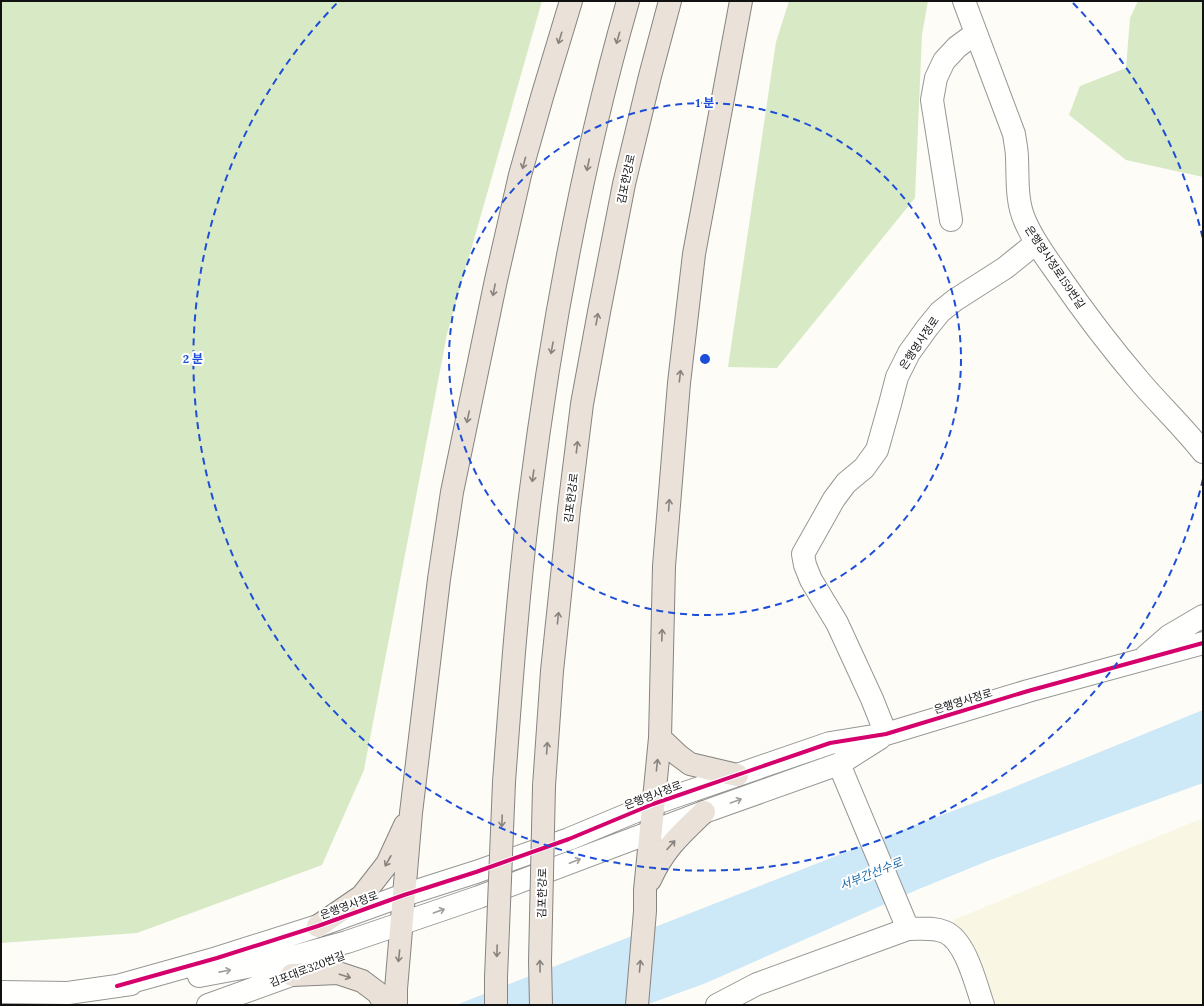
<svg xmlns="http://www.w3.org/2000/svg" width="1204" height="1006" viewBox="0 0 1204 1006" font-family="Lora,'Noto Sans KR',serif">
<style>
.farmland{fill:#f9f7e4}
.forest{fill:#d8eac5}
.water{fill:#cde8f7}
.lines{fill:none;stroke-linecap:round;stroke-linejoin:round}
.minor-casing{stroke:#979795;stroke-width:24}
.highway-casing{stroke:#858482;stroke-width:24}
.minor{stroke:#fffffe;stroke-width:22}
.highway{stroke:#eae1d8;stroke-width:22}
.highway-bridge-casing{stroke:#858482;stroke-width:24;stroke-linecap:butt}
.highway-bridge{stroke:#eae1d8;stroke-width:22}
.cycleway-casing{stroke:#fff;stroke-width:6}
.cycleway{stroke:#d6006c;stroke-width:4}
.oneway{stroke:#88837e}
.oneway2{stroke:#a0a09f}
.ring{fill:none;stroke:#1d4ed8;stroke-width:2;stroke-dasharray:7 5}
.labels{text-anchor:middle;stroke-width:4;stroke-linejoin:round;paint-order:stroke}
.street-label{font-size:11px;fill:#111;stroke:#fff}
.water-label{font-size:12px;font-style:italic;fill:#1768a6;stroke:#fff}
.centre{fill:#1d4ed8;stroke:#fff;stroke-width:2}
.ring-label{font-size:12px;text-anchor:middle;font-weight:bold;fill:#1d4ed8;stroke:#fff;stroke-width:4;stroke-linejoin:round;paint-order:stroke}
</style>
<rect width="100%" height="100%" fill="#fdfcf7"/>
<path class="farmland" d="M1203 818V1005H983L953 920Z"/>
<path class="forest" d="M1 1H542L447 334 364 770 322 865 137 933 1 943Z
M789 1H928L922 35 915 198 777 368 728 367 776 42Z
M1138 1H1203V177L1126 160 1069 115 1080 86 1126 68 1130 18Z"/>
<path class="water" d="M1203 710V783L990 860 919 889 706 983 646 1005H456L900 831 992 796Z"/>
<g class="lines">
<g class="minor-casing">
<path id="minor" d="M964 1 1014 134C1015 142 1017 150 1017 158 1018 179 1016 201 1025 221 1033 240 1045 256 1057 273 1083 311 1112 349 1142 384 1162 407 1184 428 1203 452
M951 220 932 100 936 78 944 61 957 47 976 33
M1146 656 1169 636 1203 616
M886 734 872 699 837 623 811 580 805 565 803 554 834 499 846 483 864 468 877 450 890 404 897 377 909 353 927 328 940 312 955 300 1005 268 1036 243
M908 929C920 929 933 927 945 932 966 941 976 985 983 1005
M199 976 274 962 347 942 479 897 704 812 839 764 880 738
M117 986 217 958 318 926 404 895 476 872 569 839 653 804 830 743 886 734 1028 691 1203 643
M1 992 68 993 131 984
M208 1005 311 968
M717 1005 757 984 908 929 839 764"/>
</g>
<g class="highway-casing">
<path id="highway" d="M660 738 678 755 690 764 737 775
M504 782C511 687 518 591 530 497 551 330 582 162 628 1
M544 786 552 671 569 509 582 404 599 312 624 184 650 76 670 1
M650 880C664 849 680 835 704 812
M318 926 362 896 387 864 405 825
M292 975 338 973 362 981 378 993 385 1005
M396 1005V989L411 813 439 579 452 492 496 280 520 175 542 97 571 1
M637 1005 645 911V890L660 738 664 566 679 383 694 254 741 1"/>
</g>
<use href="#minor" class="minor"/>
<use href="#highway" class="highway"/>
<g class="highway-bridge-casing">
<path id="highway-bridge" d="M496 1005V977L504 782
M541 1005 540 961 544 786"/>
</g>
<use href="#highway-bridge" class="highway-bridge"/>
<g class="cycleway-casing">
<path id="cycleway" d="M117 986 217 958 318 926 404 895 476 872 569 839 653 804 830 743 886 734 1028 691 1203 643"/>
</g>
<use href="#cycleway" class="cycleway"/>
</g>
<defs><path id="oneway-shaft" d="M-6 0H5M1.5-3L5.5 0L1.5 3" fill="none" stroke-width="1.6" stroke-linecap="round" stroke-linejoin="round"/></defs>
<g class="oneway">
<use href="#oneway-shaft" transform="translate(560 38) rotate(107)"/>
<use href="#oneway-shaft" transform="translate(618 38) rotate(106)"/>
<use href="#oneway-shaft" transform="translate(524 163) rotate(105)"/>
<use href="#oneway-shaft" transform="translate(588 165) rotate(102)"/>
<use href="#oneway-shaft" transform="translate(494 290) rotate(101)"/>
<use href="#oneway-shaft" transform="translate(597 319) rotate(-80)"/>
<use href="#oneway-shaft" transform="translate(552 348) rotate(100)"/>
<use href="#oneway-shaft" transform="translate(680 376) rotate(-83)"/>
<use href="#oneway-shaft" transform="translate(468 417) rotate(102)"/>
<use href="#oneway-shaft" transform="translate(577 447) rotate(-83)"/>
<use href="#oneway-shaft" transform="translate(533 476) rotate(98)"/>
<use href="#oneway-shaft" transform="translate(669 505) rotate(-86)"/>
<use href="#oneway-shaft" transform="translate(558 618) rotate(-84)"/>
<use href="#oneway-shaft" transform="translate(662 635) rotate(-88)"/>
<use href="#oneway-shaft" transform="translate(547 748) rotate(-86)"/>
<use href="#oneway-shaft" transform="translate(657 765) rotate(-84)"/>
<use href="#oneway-shaft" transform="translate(502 821) rotate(92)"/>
<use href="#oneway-shaft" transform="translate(671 845) rotate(-48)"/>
<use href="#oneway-shaft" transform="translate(388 861) rotate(119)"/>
<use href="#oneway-shaft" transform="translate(497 951) rotate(92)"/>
<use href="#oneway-shaft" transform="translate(399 956) rotate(96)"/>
<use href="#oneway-shaft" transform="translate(540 966) rotate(-91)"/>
<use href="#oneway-shaft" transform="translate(640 966) rotate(-85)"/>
<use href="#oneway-shaft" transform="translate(345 976) rotate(18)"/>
</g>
<g class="oneway2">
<use href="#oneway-shaft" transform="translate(736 801) rotate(-20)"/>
<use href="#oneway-shaft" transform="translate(575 861) rotate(-21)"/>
<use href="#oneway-shaft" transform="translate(439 911) rotate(-19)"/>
<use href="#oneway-shaft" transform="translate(225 971) rotate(-11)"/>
</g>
<g class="ring">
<circle cx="705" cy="359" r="256"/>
<path d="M1203 479A512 512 0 1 1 337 3M1073 3A512 512 0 0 1 1203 239"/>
</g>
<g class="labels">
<g class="street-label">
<text transform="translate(626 179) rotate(-78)" y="4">김포한강로</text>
<text transform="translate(1055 267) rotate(56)" y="4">은행영사정로159번길</text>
<text transform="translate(919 343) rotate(-56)" y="4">은행영사정로</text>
<text transform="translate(571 498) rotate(-83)" y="4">김포한강로</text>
<text transform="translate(963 701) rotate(-17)" y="4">은행영사정로</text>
<text transform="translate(653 795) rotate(-21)" y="4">은행영사정로</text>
<text transform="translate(542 893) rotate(-89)" y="4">김포한강로</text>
<text transform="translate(349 905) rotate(-20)" y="4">은행영사정로</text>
<text transform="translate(307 969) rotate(-21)" y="4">김포대로320번길</text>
</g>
<g class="water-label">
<text transform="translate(871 874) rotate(-22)" y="4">서부간선수로</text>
</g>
</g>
<circle cx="705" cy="359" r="6" class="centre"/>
<g class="ring-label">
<text x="705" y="107">1 분</text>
<text x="193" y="363">2 분</text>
</g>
<rect width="1204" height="1006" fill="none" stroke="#111111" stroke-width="4"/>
</svg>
